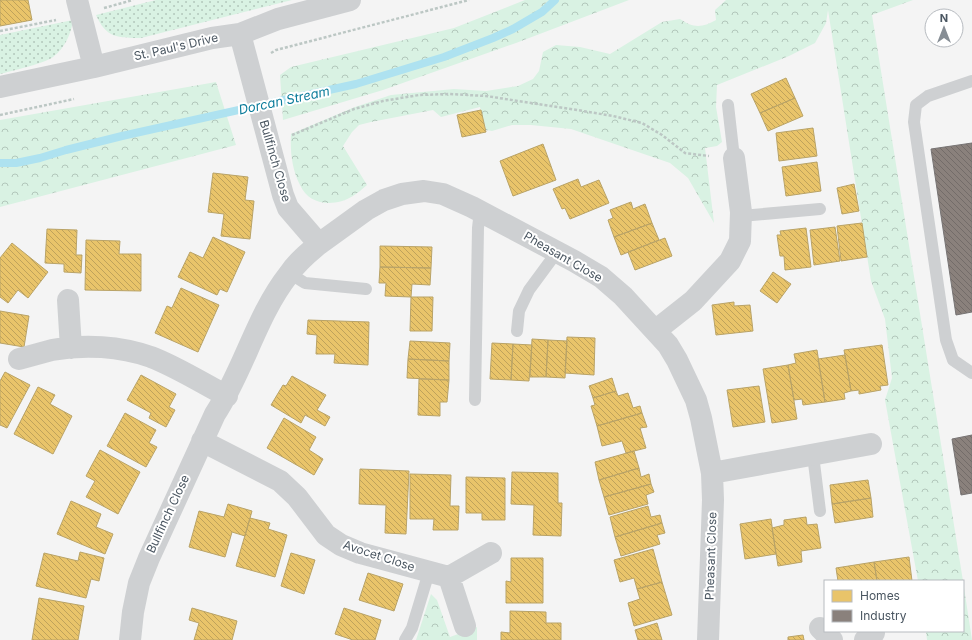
<svg xmlns="http://www.w3.org/2000/svg" width="972" height="640" viewBox="0 0 972 640" font-family="Inter,sans-serif">
<style>
.grass{fill:url(#grass-dots)}
.forest{fill:url(#forest-crowns)}
.homes{fill:url(#homes-back-hatch);stroke:#b9a367}
.industry{fill:url(#industry-back-hatch);stroke:#777474}
.lines{fill:none;stroke-linecap:round;stroke-linejoin:round}
.stream{stroke:#aee2f0;stroke-width:8}
.path{stroke:#bcc7c4;stroke-width:2.5;stroke-dasharray:3 2;stroke-linecap:butt}
.service{stroke:#ced0d2;stroke-width:12}
.minor{stroke:#ced0d2;stroke-width:22}
.labels{text-anchor:middle;stroke-width:4;stroke-linejoin:round;paint-order:stroke}
.street-label{font-size:12px;fill:#4a5661;stroke:#fff}
.water-label{font-size:13px;font-style:italic;fill:#0c7c9b;stroke:#fff}
</style>
<defs>
<pattern id="grass-dots" width="8" height="8" patternUnits="userSpaceOnUse"><rect width="8" height="8" fill="#d9f2e3"/><path d="M2 2h.1M6 6h.1" fill="none" stroke="#b2c7bb" stroke-width="1.8" stroke-linecap="round"/></pattern>
<pattern id="forest-crowns" width="20" height="18" patternUnits="userSpaceOnUse"><rect width="20" height="18" fill="#d9f2e3"/><path d="M2 6a3 3 0 1 1 6 0M12 15a3 3 0 1 1 6 0" fill="none" stroke="#b2c7bb"/></pattern>
<pattern id="homes-back-hatch" width="6" height="6" patternUnits="userSpaceOnUse"><rect width="6" height="6" fill="#e9c46a"/><path d="M-1 5l2 2M0 0l6 6M5-1l2 2" fill="none" stroke="#bfa25b"/></pattern>
<pattern id="industry-back-hatch" width="6" height="6" patternUnits="userSpaceOnUse"><rect width="6" height="6" fill="#8a817c"/><path d="M-1 5l2 2M0 0l6 6M5-1l2 2" fill="none" stroke="#736c69"/></pattern>
</defs>
<rect width="100%" height="100%" fill="#f4f4f4"/>
<path class="grass" d="M156 0H292L141 38C118 38 106 38 96 15Z
M73 20C71 34 65 48 53 57 46 63 11 71 0 74V35Z"/>
<path class="forest" d="M525 0H629L516 43 383 90 283 120 280 75 291 67 454 28Z
M726 0H913L872 15 963 581H918L885 400 892 378 885 319 871 281 828 10 826 23 815 43 789 56 717 85 716 107 722 142 717 146 705 148 714 223 688 178 670 163 571 129 531 125H512L492 131 486 130 480 107 441 117 433 110 371 122 359 125 352 132 343 146 367 185C362 189 358 193 353 196 335 207 309 206 300 185 292 170 290 151 291 134L355 107 391 95 454 89 486 91 518 86 533 79 539 71 543 52 556 45 580 47 610 54 662 22 680 19C693 28 702 28 716 20L715 10Z
M216 82 236 145 0 207V120Z
M963 581 972 640H927L926 631H963Z
M431 594 437 600 450 637 477 627V640H416Z"/>
<path class="homes" d="M0 0H28L32 20 0 26Z
M786 78 795 98 760 113 751 94Z
M795 98 803 116 768 131 760 113Z
M481 110 486 132 462 137 457 115Z
M813 128 817 156 779 161 776 133Z
M543 144 556 180 513 196 500 161Z
M817 162 821 191 786 196 782 167Z
M213 173 248 177 245 200 254 201 250 239 221 236 224 214 208 212Z
M578 179 581 187 599 180 609 203 570 219 565 208 562 209 553 189Z
M854 184 859 211 842 214 837 188Z
M631 202 633 209 645 204 652 223 614 237 608 220 613 218 610 210Z
M652 223 659 240 621 255 614 237Z
M862 223 867 257 841 261 837 226Z
M835 227 840 261 814 265 810 230Z
M806 228 811 267 785 270 784 256H780L777 235H781L780 231Z
M47 229 77 230 76 255H82L81 273 64 272V264L45 263Z
M213 237 245 252 227 292 220 289 217 295 178 277 190 252 203 258Z
M665 238 672 256 635 270 628 252Z
M86 240 120 241 119 254H141V291L85 290Z
M12 243 48 272 28 298 18 290 8 303 0 297V258Z
M380 246 432 247 431 268 380 267Z
M380 267 431 268 430 285 412 284 411 297 385 296 386 283H379Z
M773 272 791 284 777 303 760 291Z
M181 288 219 305 198 352 155 333 167 306 172 308Z
M411 297H433L432 331H410Z
M734 302V306L750 305 753 331 716 335 712 305Z
M0 311 29 316 24 347 0 343Z
M308 320 369 322 368 365 334 363 335 354H316L317 335 307 334Z
M567 337 595 338 594 375 565 373Z
M532 339 548 340 546 377H530Z
M548 340 567 341 565 378 546 377Z
M410 341 450 343 449 361 408 359Z
M492 343 513 344 511 380 490 379Z
M513 344 532 345 529 381 511 380Z
M882 345 888 385 880 386 881 390 859 394V390L851 391 844 350Z
M817 350 825 402 803 405 802 399 794 400 788 365 796 363 794 354Z
M845 355 851 391 844 393 845 399 825 402 818 359Z
M408 359 449 361V380L407 378Z
M788 365 797 419 772 423 763 369Z
M5 372 30 385 7 428 0 425V381Z
M141 375 176 394 169 407 175 410 166 427 149 418 151 413 127 400Z
M292 376 326 395 317 410 330 417 325 426 305 415 301 423 271 405 283 385 286 386Z
M612 378 616 391 593 398 589 386Z
M419 379 449 380 447 402H440V416L418 415Z
M759 386 765 422 733 427 727 390Z
M38 387 55 395 50 404 72 416 53 454 14 434Z
M616 391 618 396 628 393 633 408 640 406 642 413 597 426 591 406 595 405 593 398Z
M125 413 156 430 149 443 157 447 146 467 107 446Z
M642 413 647 427 640 428 646 448 626 453 622 441 602 446 597 426Z
M284 418 316 437 309 450 323 459 314 475 267 448Z
M100 450 140 472 118 514 86 497 95 481 86 476Z
M634 451 639 468 599 480 595 462Z
M639 468 641 477 649 474 651 484 604 497 599 480Z
M360 469 409 471 406 534 385 533 386 505 359 504Z
M512 472 558 473V503H562L561 536 533 535 534 505 511 504Z
M410 474 451 475 450 506H459L458 530H433L434 519H410Z
M466 477 505 478V520H482V513H466Z
M868 480 871 498 832 504 830 485Z
M651 484 654 492 646 495 648 504 609 515 604 497Z
M871 498 873 517 835 523 832 504Z
M71 501 101 514 96 527 113 534 105 554 57 534Z
M228 504 252 511 245 536 232 532 225 557 189 547 199 511 224 517Z
M648 506 651 517 660 515 662 523 615 537 610 517Z
M806 517 807 525 817 524 821 548 801 551 802 562 778 566 772 528 784 525V520Z
M250 518 270 523 268 529 287 535 275 577 236 566Z
M771 519 776 554 745 559 740 524Z
M662 523 665 533 657 535 660 544 621 556 615 537Z
M653 549 662 582 637 589 634 578 620 582 614 560Z
M80 552 104 558 99 581 91 579 86 598 36 586 44 553 78 561Z
M291 553 315 560 304 594 281 586Z
M909 557 912 581H877L874 562Z
M511 558H543V603H506V581L511 582Z
M874 562 877 581H838L836 568Z
M368 573 403 584 394 611 359 600Z
M662 582 672 615 634 626 628 603 640 599 637 589Z
M39 598 84 606 78 640H32Z
M192 608 237 621 232 640H194L199 623 189 620Z
M344 608 381 620 375 640H353L335 634Z
M510 611 546 612V623H561V640H501V632L510 633Z
M657 623 662 640H638L635 630Z
M803 635 804 640H788V637Z"/>
<path class="industry" d="M972 143V312L956 315 931 149Z
M972 435V493L961 495 952 439Z"/>
<g class="lines">
<path class="stream" d="M0 163H16L40 158 66 150 122 136 356 84 444 57 493 38 513 29 542 12 555 0"/>
<path class="path" d="M104 8 133 0
M0 31 56 20
M271 53 276 50 469 0
M0 115 74 99
M292 135 354 109 383 101 419 95 449 94 486 96 577 110 613 116 642 123 662 135 685 153 709 156"/>
<path class="service" d="M972 81 928 96 916 105 914 122 946 340 953 360 972 373
M728 105 734 158
M741 216 820 209
M289 273 305 283 366 289
M517 331 519 311 529 290 557 252
M475 400 478 228 480 211
M813 455 820 511
M405 640 412 628 429 572"/>
<path class="minor" d="M77 0 94 67
M0 87 94 67 212 38 240 34 278 19 350 0
M319 244 366 210 384 200 402 194 424 191 443 194 472 207 574 261 601 277 623 296 668 345 677 360 696 400 701 418 712 473 713 500 708 640
M68 300 71 348
M655 331 693 301 730 261 740 241 741 212 734 158
M19 359C30 356 41 353 52 350 84 344 120 346 151 357 177 367 202 383 227 396
M202 441 280 481 297 497 326 535 341 545 360 553 449 577
M712 473 871 444
M465 626 449 577 491 553
M820 628 832 640
M130 640 133 612 139 583 149 558 215 414C244 370 256 316 289 274 297 262 308 253 319 244L288 208 283 195 240 34
M865 640 874 633"/>
</g>
<g class="labels">
<g class="street-label">
<text transform="translate(176 47) rotate(-13)" y="4">St. Paul's Drive</text>
<text transform="translate(275 161) rotate(74)" y="4">Bullfinch Close</text>
<text transform="translate(563 257) rotate(30)" y="4">Pheasant Close</text>
<text transform="translate(168 514) rotate(-65)" y="4">Bullfinch Close</text>
<text transform="translate(379 556) rotate(18)" y="4">Avocet Close</text>
<text transform="translate(711 556) rotate(-88)" y="4">Pheasant Close</text>
</g>
<g class="water-label">
<text transform="translate(284 100) rotate(-12)" y="5">Dorcan Stream</text>
</g>
</g>
<rect x="824" y="580" width="140" height="52" fill="#ffffff" stroke="#b7bbc0"/>
<rect x="832" y="590" width="20" height="12" fill="#e9c46a" stroke="#b7bbc0"/>
<text x="860" y="600" font-size="12" fill="#4a5661">Homes</text>
<rect x="832" y="610" width="20" height="12" fill="#8a817c" stroke="#b7bbc0"/>
<text x="860" y="620" font-size="12" fill="#4a5661">Industry</text>
<g transform="translate(944 28)"><circle r="19" fill="#ffffff" stroke="#b7bbc0"/>
<path d="M0-3L7 15L0 10L-7 15Z" fill="#868d94"/>
<text y="-6" font-size="11" font-weight="bold" text-anchor="middle" fill="#4a5661">N</text>
</g>
</svg>
